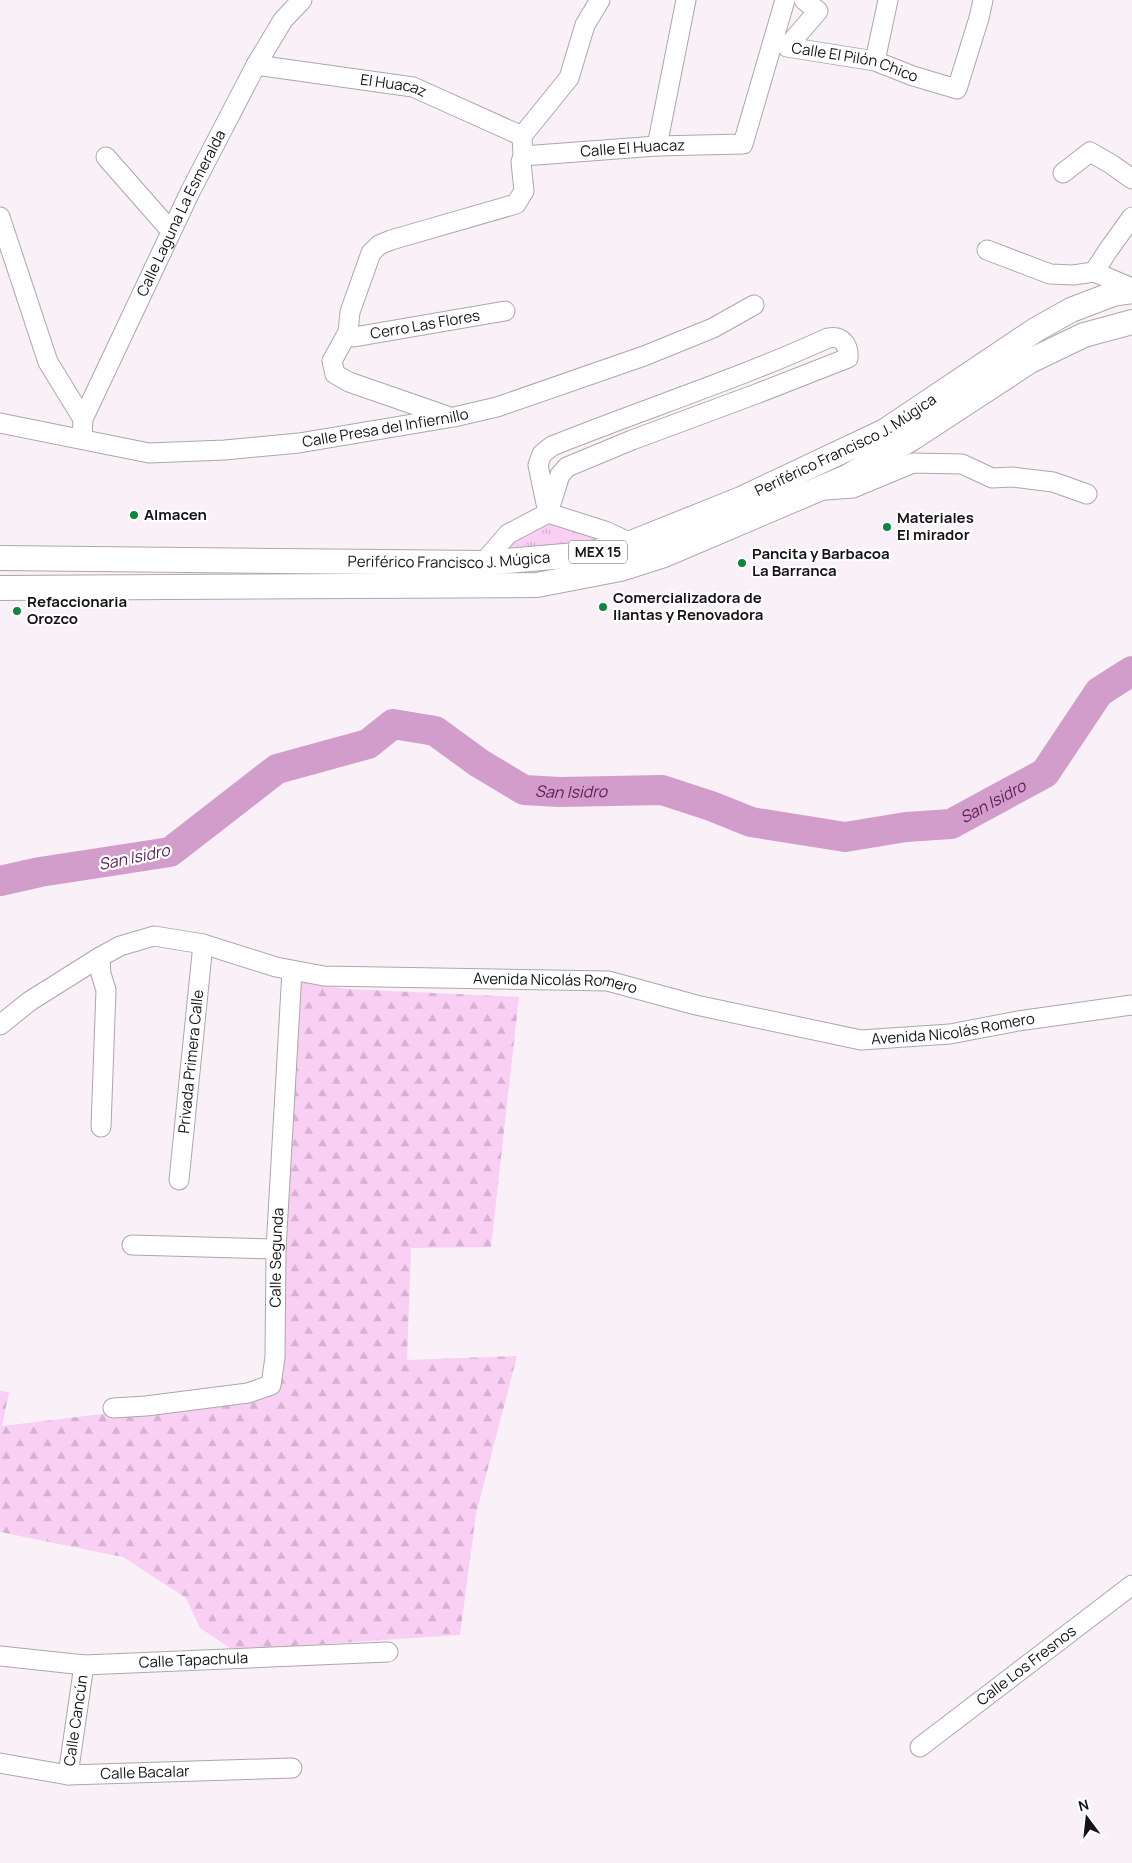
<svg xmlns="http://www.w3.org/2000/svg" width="1132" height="1863" viewBox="0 0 1132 1863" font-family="Manrope,sans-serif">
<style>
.forest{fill:url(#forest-firs)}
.park{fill:url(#park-tufts)}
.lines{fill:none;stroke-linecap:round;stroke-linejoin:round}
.river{stroke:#d29ccb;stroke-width:30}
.minor-casing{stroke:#ada6ac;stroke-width:21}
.major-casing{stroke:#ada6ac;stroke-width:26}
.minor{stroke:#fff;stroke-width:19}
.major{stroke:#fff;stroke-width:24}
.poi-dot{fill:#0c8741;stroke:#fff;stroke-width:2}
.labels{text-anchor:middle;stroke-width:4.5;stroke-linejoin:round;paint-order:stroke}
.shield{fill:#fff;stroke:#5a595a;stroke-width:1}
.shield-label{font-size:14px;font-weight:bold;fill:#141214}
.street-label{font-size:15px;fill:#141214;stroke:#fff}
.poi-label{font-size:15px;font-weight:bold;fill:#141214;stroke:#fff;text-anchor:start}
.water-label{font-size:16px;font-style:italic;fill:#5b1c56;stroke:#fff}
</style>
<defs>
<pattern id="forest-firs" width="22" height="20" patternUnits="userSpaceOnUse" patternTransform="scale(1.25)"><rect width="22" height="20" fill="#f9d0f3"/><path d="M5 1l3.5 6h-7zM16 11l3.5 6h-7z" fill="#d5b2cf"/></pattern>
<pattern id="park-tufts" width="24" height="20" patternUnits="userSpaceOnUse" patternTransform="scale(1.25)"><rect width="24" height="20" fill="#f9d0f3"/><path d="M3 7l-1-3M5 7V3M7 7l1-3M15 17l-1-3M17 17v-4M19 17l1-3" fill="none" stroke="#d5b2cf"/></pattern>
</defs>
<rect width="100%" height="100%" fill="#f9f1f7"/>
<path class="forest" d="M297 982 349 989 519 997 491 1247 411 1248 407 1360 517 1356 476 1514 460 1635 233 1650 200 1628 186 1598 123 1557 0 1532V1391L9 1392 2 1426 110 1413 280 1383Z"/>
<path class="park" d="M547 518 614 542 494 555Z"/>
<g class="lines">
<path class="river" id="s1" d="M0 881 40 872 170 852 277 769 368 744 393 724 435 731 479 763 524 790 560 792 662 790 711 806 751 822 845 837 906 827 951 824 1045 773 1099 692 1132 671"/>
<g class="minor-casing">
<g id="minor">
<path id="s2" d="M804 0 818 11 787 47 875 61 913 76 957 89 979 18 983 0"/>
<path d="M875 61 888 0"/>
<path id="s3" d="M256 65 413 87 522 136"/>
<path d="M522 136 569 78 585 25 600 0"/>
<path d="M657 146 686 0"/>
<path id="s4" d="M523 156 657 146 743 144 785 0"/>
<path d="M106 157 171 231"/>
<path d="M1063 173 1090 152 1111 164 1132 179"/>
<path d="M0 217 48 362 83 419"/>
<path d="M987 250 1050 274 1073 275 1094 272 1132 288"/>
<path d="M1094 272 1109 249 1132 217"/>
<path id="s5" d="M348 332 354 337 505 311"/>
<path d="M447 416 349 382 335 374 332 361 348 332 350 312 371 253 379 245 391 240 516 204 524 191 521 162 523 156 522 136"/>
<path id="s6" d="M0 423 149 453 225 450 299 443 454 417 497 407 644 356 713 328 754 305"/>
<path id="s7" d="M82 439 83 419 190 192 256 65 283 20 302 0"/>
<path d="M826 490 853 488 913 463 962 464 992 478 1012 477 1053 482 1087 494"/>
<path d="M548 513 605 531 631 543"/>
<path d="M483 563 508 534 548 513 560 475 567 467 632 440 756 394 848 358C849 345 842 335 828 338 738 379 644 409 552 446L542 454 538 465 548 513"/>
<path d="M100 957 101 974 106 990 101 1127"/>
<path id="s8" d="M0 1025 30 1001 100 957 120 946 154 936 203 944 276 967 324 976 608 981 696 1005 861 1040 950 1034 1018 1021 1132 1005"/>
<path id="s9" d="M179 1180 203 944"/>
<path d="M132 1245 276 1249"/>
<path id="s10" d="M113 1408 146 1406 248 1393 271 1385 275 1357 276 1249 292 971"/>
<path id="s11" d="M0 1656 84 1665 388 1652"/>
<path id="s12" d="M920 1747 1132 1585"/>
<path id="s13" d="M0 1763 68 1775 292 1768"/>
<path id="s14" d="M68 1775 84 1665"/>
</g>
</g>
<g class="major-casing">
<g id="major">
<path id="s15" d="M0 558 483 563 588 554 631 543 741 499 885 431 1037 329 1071 310 1113 294 1132 291"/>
<path d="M0 588 537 585 620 569 664 555 847 477 914 437 1030 361 1084 335 1132 322"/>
</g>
</g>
<use href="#minor" class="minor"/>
<use href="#major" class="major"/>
</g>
<g class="poi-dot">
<circle cx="134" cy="515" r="5"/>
<circle cx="887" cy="527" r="5"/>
<circle cx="742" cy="563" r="5"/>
<circle cx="603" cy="607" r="5"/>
<circle cx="17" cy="611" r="5"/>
</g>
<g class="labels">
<rect class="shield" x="569" y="540.5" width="58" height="23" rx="4"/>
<g class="shield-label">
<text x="598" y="557">MEX 15</text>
</g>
<g class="street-label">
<text dy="5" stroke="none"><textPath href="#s2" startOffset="135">Calle El Pilón Chico</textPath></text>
<text dy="5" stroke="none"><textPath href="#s3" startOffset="139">El Huacaz</textPath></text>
<text dy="5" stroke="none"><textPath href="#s4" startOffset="110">Calle El Huacaz</textPath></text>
<text dy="5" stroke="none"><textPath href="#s7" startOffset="248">Calle Laguna La Esmeralda</textPath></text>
<text dy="5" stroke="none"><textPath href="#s5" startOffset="80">Cerro Las Flores</textPath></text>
<text dy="5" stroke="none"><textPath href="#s6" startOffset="390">Calle Presa del Infiernillo</textPath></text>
<text dy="5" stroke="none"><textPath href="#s15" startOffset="869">Periférico Francisco J. Múgica</textPath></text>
<text dy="5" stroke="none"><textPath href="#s15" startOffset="449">Periférico Francisco J. Múgica</textPath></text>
<text dy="5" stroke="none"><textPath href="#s8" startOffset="586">Avenida Nicolás Romero</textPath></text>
<text dy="5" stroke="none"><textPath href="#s8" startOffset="991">Avenida Nicolás Romero</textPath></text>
<text dy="5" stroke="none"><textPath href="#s9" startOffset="119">Privada Primera Calle</textPath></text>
<text dy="5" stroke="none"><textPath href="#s10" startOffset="288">Calle Segunda</textPath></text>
<text dy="5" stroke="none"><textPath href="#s11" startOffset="194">Calle Tapachula</textPath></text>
<text dy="5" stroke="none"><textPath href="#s12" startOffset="134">Calle Los Fresnos</textPath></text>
<text dy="5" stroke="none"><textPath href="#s14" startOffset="55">Calle Cancún</textPath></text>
<text dy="5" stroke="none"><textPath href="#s13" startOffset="146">Calle Bacalar</textPath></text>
</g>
<g class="poi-label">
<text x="144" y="520">Almacen</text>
<text x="897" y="523">Materiales<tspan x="897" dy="17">El mirador</tspan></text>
<text x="752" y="559">Pancita y Barbacoa<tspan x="752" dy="17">La Barranca</tspan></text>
<text x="613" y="603">Comercializadora de<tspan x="613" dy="17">llantas y Renovadora</tspan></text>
<text x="27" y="607">Refaccionaria<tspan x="27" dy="17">Orozco</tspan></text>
</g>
<g class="water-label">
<text dy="6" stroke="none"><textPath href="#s1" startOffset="631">San Isidro</textPath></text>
<text dy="6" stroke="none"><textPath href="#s1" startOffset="1066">San Isidro</textPath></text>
<text transform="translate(134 857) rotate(-12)" y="6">San Isidro</text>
</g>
</g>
<g transform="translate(1087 1818) rotate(345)" stroke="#ffffff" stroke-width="4" paint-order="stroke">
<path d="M0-4L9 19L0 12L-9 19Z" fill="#141214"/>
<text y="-8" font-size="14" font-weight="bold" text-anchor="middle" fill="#141214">N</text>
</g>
</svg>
